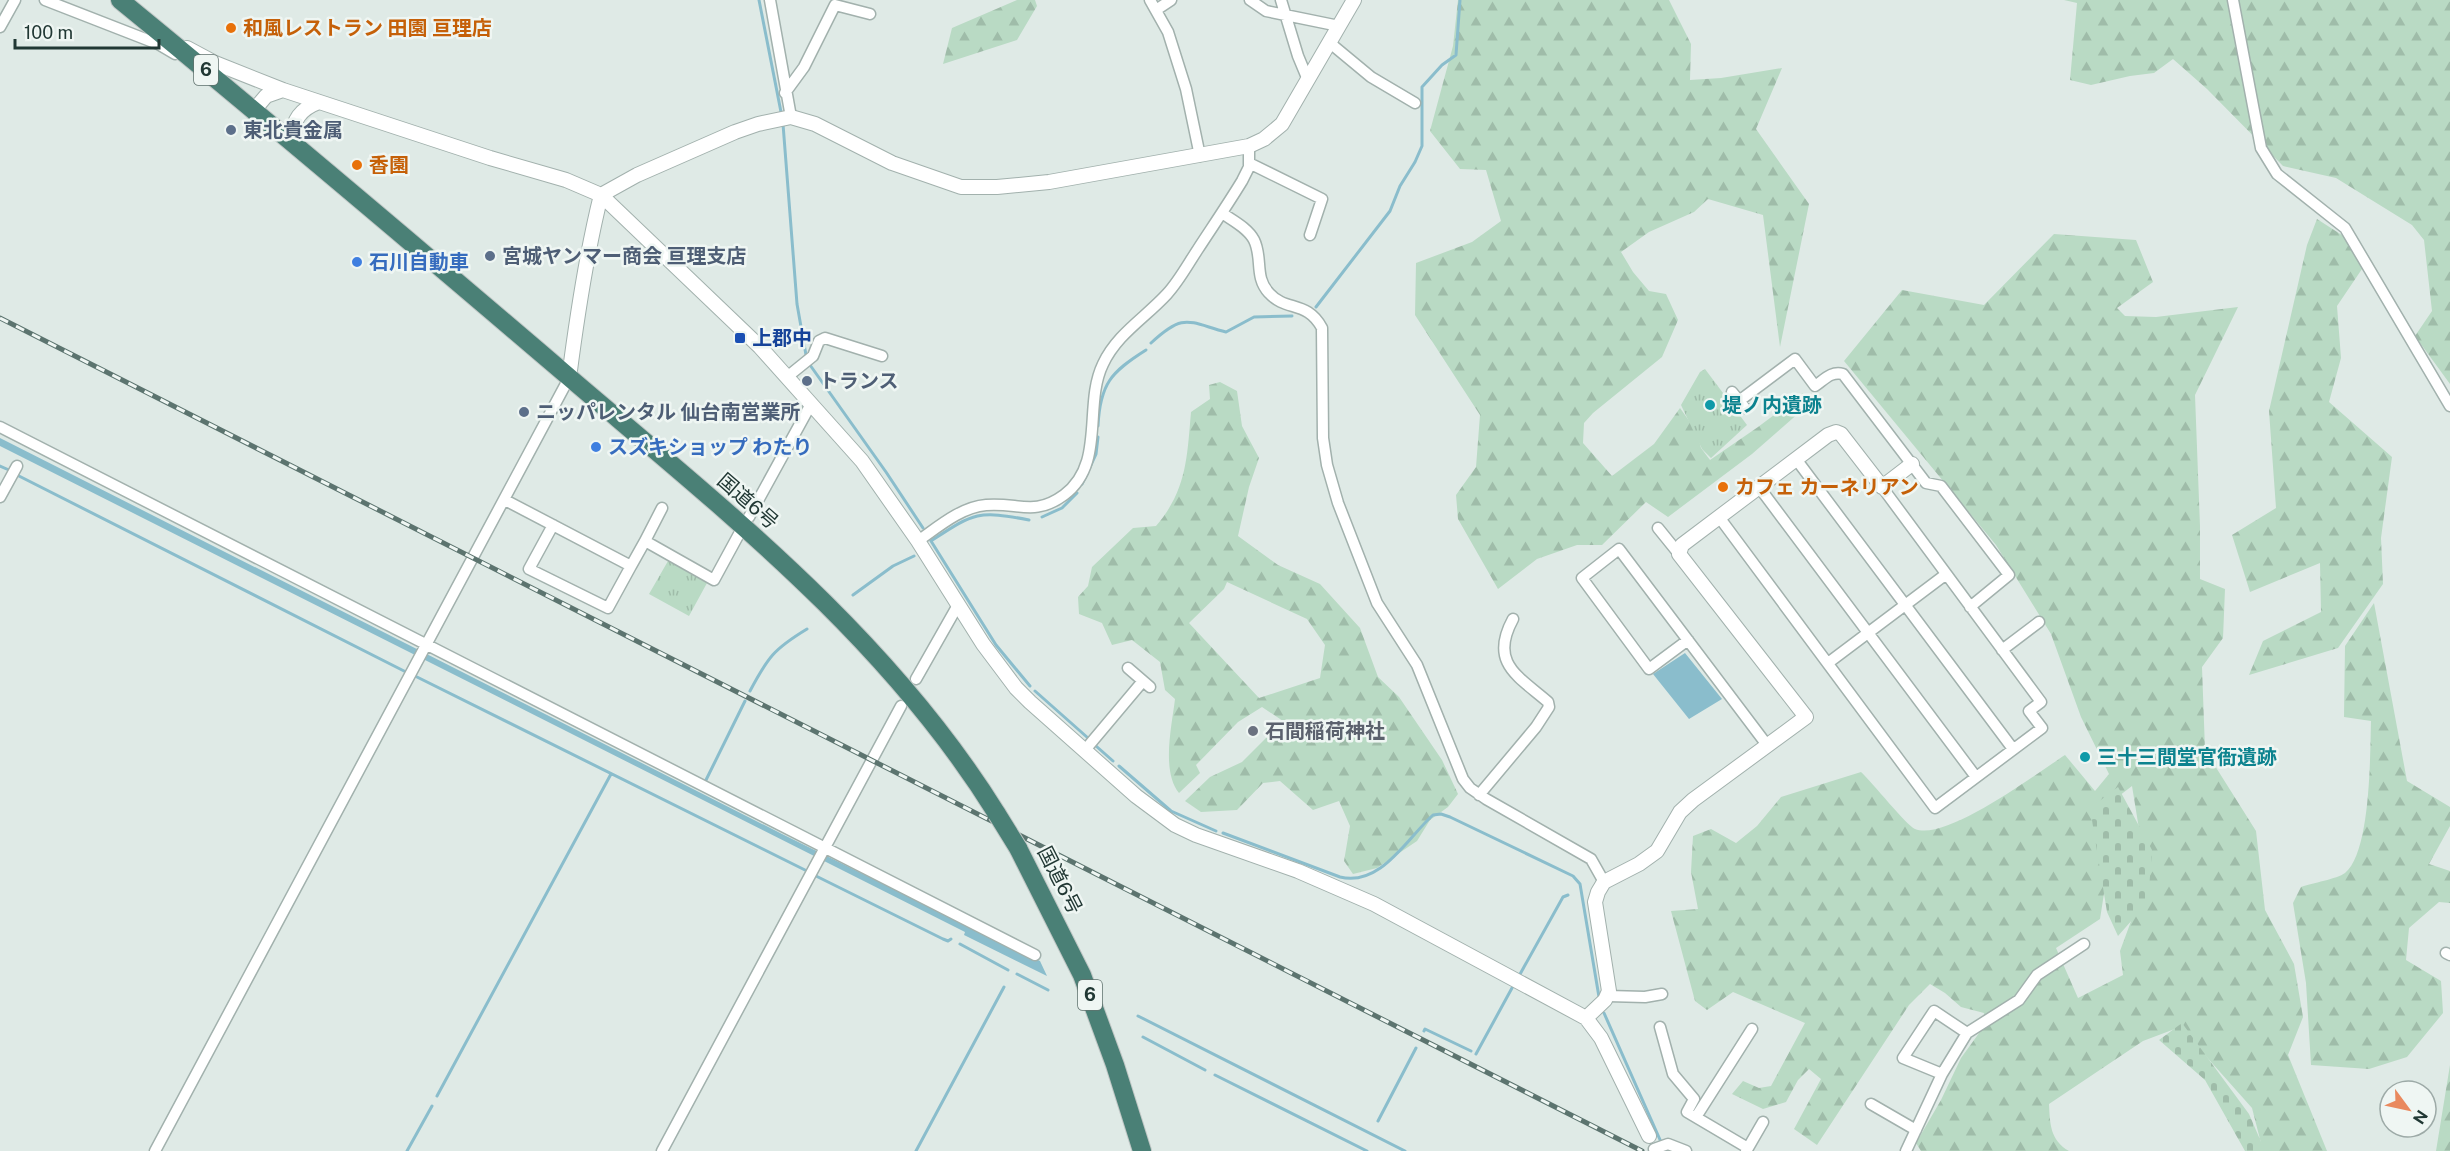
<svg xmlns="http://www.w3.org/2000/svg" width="2450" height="1151" viewBox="0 0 2450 1151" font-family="'Public Sans','Noto Sans JP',sans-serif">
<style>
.forest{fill:url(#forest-firs);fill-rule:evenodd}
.cemetery{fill:url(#cemetery-stones)}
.park{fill:url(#park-tufts)}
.water{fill:#8abdcc}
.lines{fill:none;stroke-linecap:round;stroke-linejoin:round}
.stream{stroke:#8abdcc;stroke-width:3}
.minor-casing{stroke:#a2b1ad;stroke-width:13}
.tertiary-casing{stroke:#a2b1ad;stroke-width:16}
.trunk-casing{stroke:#c1c7c6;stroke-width:20}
.minor{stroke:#fff;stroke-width:10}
.tertiary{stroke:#fff;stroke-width:14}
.trunk{stroke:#4a8076;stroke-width:18}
.rail-casing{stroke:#5c746f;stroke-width:5}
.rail{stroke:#eff6f3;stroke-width:3;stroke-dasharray:9;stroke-linecap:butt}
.trunk-bridge-casing{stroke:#c1c7c6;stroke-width:20;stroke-linecap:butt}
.trunk-bridge{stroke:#4a8076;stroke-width:18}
.food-dot{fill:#e8710a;stroke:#eff6f3;stroke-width:2}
.service-dot{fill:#5c6f8a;stroke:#eff6f3;stroke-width:2}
.shop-dot{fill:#3f7fe0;stroke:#eff6f3;stroke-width:2}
.transit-dot{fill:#1a4fb4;stroke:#eff6f3;stroke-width:2}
.culture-dot{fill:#0f9aa8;stroke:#eff6f3;stroke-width:2}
.worship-dot{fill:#6b7280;stroke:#eff6f3;stroke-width:2}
.labels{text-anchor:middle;stroke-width:5;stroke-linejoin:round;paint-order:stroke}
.shield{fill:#eff6f3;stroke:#5f716d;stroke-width:1.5}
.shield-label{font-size:18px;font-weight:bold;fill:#213834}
.food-label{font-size:20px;font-weight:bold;fill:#c56008;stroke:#eff6f3;text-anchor:start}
.service-label{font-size:20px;font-weight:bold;fill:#4e5e75;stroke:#eff6f3;text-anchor:start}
.shop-label{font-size:20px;font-weight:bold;fill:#366cbe;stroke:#eff6f3;text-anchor:start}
.transit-label{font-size:20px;font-weight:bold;fill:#164399;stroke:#eff6f3;text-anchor:start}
.culture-label{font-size:20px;font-weight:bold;fill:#0d838f;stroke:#eff6f3;text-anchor:start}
.street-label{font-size:20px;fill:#213834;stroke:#eff6f3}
.worship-label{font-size:20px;font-weight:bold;fill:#5b616d;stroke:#eff6f3;text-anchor:start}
</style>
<defs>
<pattern id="forest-firs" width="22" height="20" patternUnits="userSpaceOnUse" patternTransform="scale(1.5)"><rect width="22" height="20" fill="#b9dac4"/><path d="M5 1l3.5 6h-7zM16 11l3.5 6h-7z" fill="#9fbca9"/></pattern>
<pattern id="cemetery-stones" width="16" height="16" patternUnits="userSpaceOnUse" patternTransform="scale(1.5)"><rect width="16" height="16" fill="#b9dac4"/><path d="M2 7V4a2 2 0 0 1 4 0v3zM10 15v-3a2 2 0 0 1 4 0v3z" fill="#9fbca9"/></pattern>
<pattern id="park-tufts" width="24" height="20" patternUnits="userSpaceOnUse" patternTransform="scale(1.5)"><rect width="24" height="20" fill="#b9dac4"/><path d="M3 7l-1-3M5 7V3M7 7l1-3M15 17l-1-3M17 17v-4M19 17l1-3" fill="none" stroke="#9fbca9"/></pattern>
</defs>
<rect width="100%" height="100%" fill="#dfeae6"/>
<path class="forest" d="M1017 0H1035L1037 6 1017 40 943 64 952 28Z
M1458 0H1669L1691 44 1690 80 1721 78 1782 68 1756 129 1809 204 1780 347 1763 215 1708 199 1694 212 1649 232 1621 252 1633 272 1649 291 1666 294 1678 320 1662 357 1593 413 1584 423 1583 443 1612 476 1654 444 1680 408 1697 432 1701 448 1710 460 1758 427 1803 393 1809 404 1752 454 1668 517 1646 502 1602 545H1577L1537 559 1498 589 1458 519 1456 495 1476 467 1480 415 1415 315 1416 263 1472 242 1501 221 1486 170 1460 169 1430 131 1453 46Z
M2064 0H2450V384L2415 336 2432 311 2424 240 2412 225 2336 178 2283 166 2207 89 2173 59 2154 73 2130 76 2091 85 2070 80 2077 3Z
M2317 219 2348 239 2364 266 2337 306 2341 358 2329 402 2392 457 2381 538 2383 584 2338 648 2249 675 2263 641 2321 612 2320 563 2250 592 2232 535 2276 508 2269 411 2307 245Z
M2054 234 2136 240 2153 282 2117 308 2125 316 2156 317 2238 307 2195 395 2200 526V579L2225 589 2223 638 2202 667 2205 750 2256 831 2265 910 2294 964 2303 1017 2288 1055 2327 1151H2263L2252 1108 2180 1027 2143 1041 2049 1104C2050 1124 2050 1140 2069 1151H1921L1916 1143 1941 1100 1961 1058 1982 1029 1984 1013 1961 1007 1945 993 1930 984 1909 1005 1817 1145 1794 1129 1821 1079 1809 1069 1798 1080 1786 1102 1763 1109 1732 1094 1743 1081 1759 1088 1771 1086 1805 1023 1733 992 1707 1010 1695 1001 1671 911 1698 909 1691 872 1693 836 1711 829 1736 843 1757 826 1781 797 1861 772C1872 782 1907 826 1915 829 1946 842 2037 773 2065 755L2095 791 2109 774 2081 717 2051 634 1996 545 1844 361 1902 290 1984 305ZM2132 786 2147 878 2120 951 2123 975 2078 998 2056 948 2100 919 2108 868 2093 816Z
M1220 382 1237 391 1242 426 1259 458 1249 487 1238 536 1278 565 1320 584 1360 628 1378 677 1399 697 1442 760 1458 794 1448 807 1430 820 1417 841 1377 868 1353 874 1344 861 1350 826 1339 801 1313 810 1280 781 1263 783 1237 810 1201 812 1185 801 1210 777 1242 762 1283 721 1262 707 1238 722 1196 765 1200 773 1179 793C1161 771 1172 725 1175 699L1165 690 1160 662 1132 640 1112 645 1102 623 1079 614 1078 597 1088 586 1092 567 1133 528 1156 526C1187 490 1187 457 1191 412L1210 399 1209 385ZM1227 582 1307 619 1325 645 1320 678 1259 698 1189 623 1224 589Z
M2374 603 2407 781 2450 807V826L2429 864 2450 871V903L2439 902 2409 928 2406 960 2441 981 2443 1013 2407 1057 2369 1069 2311 1065 2306 983 2293 903 2301 887C2312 883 2337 879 2345 873 2371 852 2370 754 2371 721L2344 717 2345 646Z
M2450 1065V1151H2436Z"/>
<path class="cemetery" d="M2118 787 2152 850 2148 902 2118 936 2107 912 2090 808Z
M2182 1023 2249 1114 2265 1151H2245L2205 1080 2159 1040Z"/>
<path class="park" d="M1705 369 1747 425 1711 458 1702 449 1681 405 1700 372Z
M668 561 707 583 689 616 649 594Z"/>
<path class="water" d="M0 438 782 834 1040 961 1047 976 964 935 965 932 0 446Z
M1685 653 1722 699 1689 719 1653 674Z"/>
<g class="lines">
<path class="stream" d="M759 0 781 112
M783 124 797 304 806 355
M1316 307 1390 211 1400 186 1415 162 1422 146V87L1442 65 1456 55 1460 0
M1151 343C1184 312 1188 322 1226 332L1254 317 1292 316
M810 365 886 472 923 528
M1098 426C1100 384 1111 372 1146 350
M0 466 9 470
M17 475 406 672
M1082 484 1096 454 1098 437
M1042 517 1062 508 1077 493
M1029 520C977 510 974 513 931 541L996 645 1030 686
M853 595 893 566 914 556
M415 676 807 871
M750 691C768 657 774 649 807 629
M1035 691 1088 738
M1096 746 1113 761
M1119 766 1171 811 1216 831
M705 782 745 701
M1223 833 1340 877C1381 887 1407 838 1433 815L1441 814 1450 817 1573 876 1580 884 1599 997
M816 876 943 939 948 941 951 939
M960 944 1008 970
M1017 974 1048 990
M1519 976 1563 897 1568 895
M1604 1013 1661 1142
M1138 1016 1405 1151
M1424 1031 1425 1029 1471 1051
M1143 1037 1205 1070
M1476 1054 1512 988
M1215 1075 1367 1151
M437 1096 611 774
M1378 1121 1416 1048
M407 1151 432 1106
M916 1151 1004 987"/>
<g class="minor-casing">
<path id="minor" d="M45 0 158 44 175 54
M770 0 791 117
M1150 0 1168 32 1186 89 1200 156
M1250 0 1266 11 1339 26
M1281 0 1298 56 1308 80
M2233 0 2261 148 2277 174 2345 228 2450 406
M1156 10 1171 0
M0 27 15 0
M1330 43 1371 77 1415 103
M785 93 804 67 835 5 870 14
M1249 163 1322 199 1310 235
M1222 213C1232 220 1248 228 1254 240 1263 258 1254 277 1269 293 1286 312 1307 300 1322 328L1323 438 1327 465 1338 503 1377 603 1417 665 1463 779 1470 788 1486 799 1591 859 1604 882
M787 377 813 356 819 341 825 338 882 356
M1732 392 1745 408
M1739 401 1795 359 1815 386C1825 379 1831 371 1843 374L1926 483 1941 486 2009 575 1970 607
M0 427 1035 955
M1796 459 2013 749
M1759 487 1976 777
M0 497 17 466
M505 500 631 566 645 541 714 580 739 534
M749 517 811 404
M1719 517 1935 808 2042 728 2029 711 2041 702 1882 487
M553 525 529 569 608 608 631 566
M1658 528 1679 554
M645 541 662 508
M918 541C938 527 961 507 986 505 1018 502 1034 517 1064 495 1106 464 1083 405 1103 364 1117 334 1145 318 1167 294 1179 281 1188 264 1198 249 1213 226 1228 204 1242 181L1249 167V146
M1688 640 1649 669 1582 578 1619 549 1767 745
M2002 650 2039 622
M1828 663 1945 575
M1128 668 1150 687
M916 679 958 605
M1085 750 1143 681
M1479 795 1536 727 1549 707 1548 702C1518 676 1489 663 1513 619
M2446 953 2450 955
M1608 996 1645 997 1662 994
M1660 1027 1673 1074 1694 1099 1687 1112 1748 1148 1746 1151
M1942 1074 1903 1058 1934 1011 1967 1033
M1871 1104 1916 1130
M1696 1117 1752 1029
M1748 1148 1763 1122
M1654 1149 1668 1144 1686 1151
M155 1151 569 378
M662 1151 901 706
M1906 1151 1942 1074 1967 1033 2019 1000 2037 975 2084 944"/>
</g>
<g class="tertiary-casing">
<path id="tertiary" d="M187 48 215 63 283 90
M255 109 266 96 283 90 490 158 566 180 601 195 760 347 862 461 918 541 983 644 1016 688 1030 702 1136 796 1175 825 1196 835 1298 871 1374 904 1586 1018 1601 1038 1649 1136
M291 140C293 120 300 109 319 102
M569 378C577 316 586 255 601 195L637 175 735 132 758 124 791 117 815 124 892 163 961 187H997L1049 182 1249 146 1264 139 1282 124 1354 0
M1586 1018 1605 1000 1609 991 1595 902 1598 892 1604 882 1639 864 1657 851 1680 812 1693 800 1806 717 1679 554 1682 545 1828 435 1836 432 1841 434 1882 487 1912 464"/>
</g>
<g class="trunk-casing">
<path id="trunk" d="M120 0C274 126 426 255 577 384 731 515 889 640 997 814
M1018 848 1082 975 1115 1065 1142 1151"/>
</g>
<use href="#minor" class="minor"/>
<use href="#tertiary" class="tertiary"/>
<use href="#trunk" class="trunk"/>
<g class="rail-casing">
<path id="rail" d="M0 318 1642 1151"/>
</g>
<use href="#rail" class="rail"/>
<g class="trunk-bridge-casing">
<path id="trunk-bridge" d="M997 814 1018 848"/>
</g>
<use href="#trunk-bridge" class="trunk-bridge"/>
</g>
<g class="food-dot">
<circle cx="231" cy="28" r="6"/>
<circle cx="357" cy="165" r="6"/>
<circle cx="1723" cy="487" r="6"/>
</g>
<g class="service-dot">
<circle cx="231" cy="130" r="6"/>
<circle cx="490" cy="256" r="6"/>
<circle cx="807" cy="381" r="6"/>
<circle cx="524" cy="412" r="6"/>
</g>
<g class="shop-dot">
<circle cx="357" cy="262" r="6"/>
<circle cx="596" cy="447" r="6"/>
</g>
<rect class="transit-dot" x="734" y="332" width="12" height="12" rx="3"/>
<g class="culture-dot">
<circle cx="1710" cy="405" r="6"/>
<circle cx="2085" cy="757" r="6"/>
</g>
<circle class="worship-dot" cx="1253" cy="731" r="6"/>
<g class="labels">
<g class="shield">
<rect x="194" y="55" width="24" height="30" rx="4.5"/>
<rect x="1078" y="980" width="24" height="30" rx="4.5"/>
</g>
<g class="shield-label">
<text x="206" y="76">6</text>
<text x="1090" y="1001">6</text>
</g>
<g class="food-label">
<text x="243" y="35">和風レストラン 田園 亘理店</text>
<text x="369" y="172">香園</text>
<text x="1735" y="494">カフェ カーネリアン</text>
</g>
<g class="service-label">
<text x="243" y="137">東北貴金属</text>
<text x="502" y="263">宮城ヤンマー商会 亘理支店</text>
<text x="819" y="388">トランス</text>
<text x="536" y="419">ニッパレンタル 仙台南営業所</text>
</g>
<g class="shop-label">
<text x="369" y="269">石川自動車</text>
<text x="608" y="454">スズキショップ わたり</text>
</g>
<g class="transit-label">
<text x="752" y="345">上郡中</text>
</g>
<g class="culture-label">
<text x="1722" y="412">堤ノ内遺跡</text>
<text x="2097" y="764">三十三間堂官衙遺跡</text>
</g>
<g class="street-label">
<text transform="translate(748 501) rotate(41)" y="7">国道6号</text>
<text transform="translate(1060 880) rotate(63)" y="7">国道6号</text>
</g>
<g class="worship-label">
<text x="1265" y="738">石間稲荷神社</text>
</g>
</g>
<g transform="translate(2408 1109) rotate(123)"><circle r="28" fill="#eff6f3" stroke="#9daaa7" stroke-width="1.5"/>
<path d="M0-4.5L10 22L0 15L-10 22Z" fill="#e9895e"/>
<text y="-9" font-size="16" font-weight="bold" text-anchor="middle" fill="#213834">N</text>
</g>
<path d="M15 39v9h144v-9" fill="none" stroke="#213834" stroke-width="3"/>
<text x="24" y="39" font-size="18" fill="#213834" stroke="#eff6f3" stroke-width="4.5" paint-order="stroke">100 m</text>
</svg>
